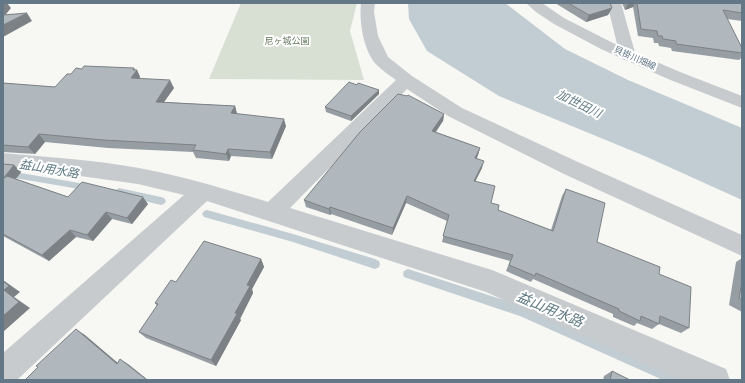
<svg xmlns="http://www.w3.org/2000/svg" width="745" height="383" viewBox="0 0 745 383" font-family="Ubuntu,'Noto Sans JP',sans-serif">
<style>
.green{fill:#d8e0d4}
.water{fill:#c1cdd2}
.lines{fill:none;stroke-linecap:round;stroke-linejoin:round}
.stream{fill:#c1cdd2;fill-rule:evenodd}
.minor{fill:#c7cbce;fill-rule:evenodd}
.tertiary{fill:#c7cbce;fill-rule:evenodd}
.wall{fill:#979ea3}
.shaded-wall{fill:#7b8184}
.building{fill:#b0b8bd;stroke:#7b8184}
.labels{text-anchor:middle;stroke-width:4;stroke-linejoin:round;paint-order:stroke}
.far-park-label{font-size:9px;fill:#64795f;stroke:#fff}
.far-street-label{font-size:9px;fill:#647787;stroke:#fff}
.water-label{font-size:12px;font-style:italic;fill:#5f7983;stroke:#fff}
.near-water-label{font-size:14px;font-style:italic;fill:#5f7983;stroke:#fff}
</style>
<rect width="100%" height="100%" fill="#f7f7f4"/>
<path class="green" d="M241 3H357L350 31 364 80 209 79Z"/>
<path class="water" d="M408 3H505L565 49 628 80 742 128V200L647 157 499 96 427 51 409 19Z"/>
<g class="lines">
<path class="stream" d="M3 170 91 185 94 186 95 188 94 190 91 191 3 176Z
M119 188 161 197 164 198 166 201 164 204 161 205 116 194 114 192 116 190Z
M207 210 293 234 375 259 379 261 380 264 379 267 375 269 293 242 204 217 202 214 204 211Z
M408 269 522 306 681 376 683 380H663L520 316 404 277 403 274 404 271Z"/>
<path class="minor" d="M361 3H375L374 12 378 36 388 57 412 76 462 108 578 162 742 235V256L564 174 448 116 407 89 290 208 492 270 726 369 730 380H681L486 292 207 201 17 380H3V353L184 195 138 184 73 175 3 169V153C48 157 94 160 139 168 183 176 225 189 268 202L396 80C389 75 380 69 374 62 363 47 359 21 361 3Z
M607 3H621L636 56 634 59 628 61 622 59 620 56Z"/>
<path class="tertiary" d="M526 3H542L564 18 613 43 680 72 742 96V108L668 79 601 49 554 24 536 12Z"/>
</g>
<path class="wall" d="M555 3H610L612 8 608 15 586 22Z
M622 3H742V21L727 19 742 48V57L739 60 672 51 671 48 659 46 658 43H654L653 38 638 36 633 7 625 10Z
M137 70 140 77V78L174 88 164 102 235 106 237 114 286 126 272 159 231 156 229 161 196 158 193 152 108 148 45 142 35 154 3 152V83L55 87 71 74Z
M357 85 379 90V94L351 121 326 112 325 107Z
M444 114 443 121 436 132 480 148 477 158 482 168 475 181 491 203 498 210 551 230 562 196 566 189 597 242 659 274 689 328 681 333 659 324 652 329 637 323 634 326 613 317V314L533 279 531 282 506 271 510 261 442 242 447 221 406 203 392 235 331 214 330 215 306 207 304 200Z
M3 164 14 165 21 172 16 179 68 197 148 204 132 224 112 219 93 241 76 237 49 261 3 236Z
M742 258V312L729 305 736 262Z
M261 259 264 267 252 289 253 293 240 319 241 320 216 366 146 338 139 332 157 306 155 303 176 282Z
M612 371 630 380H603L604 376Z"/>
<path class="shaded-wall" d="M3 3H7L11 8 3 18Z
M628 3H635L633 7 625 10Z
M612 8 608 15 586 22 589 15Z
M27 13 32 21 3 37V25Z
M134 68 136 71 137 70 140 77 134 85 131 78 133 70Z
M170 80 174 88 159 109 156 102Z
M379 90V94L351 121V116Z
M235 106 237 114 234 120 231 113Z
M444 114 443 121 431 138 432 131Z
M284 119 286 126 272 159 270 152Z
M39 134 45 142 35 154 28 147Z
M480 148 478 155 473 165 475 158Z
M228 149 231 156 229 161 226 154Z
M484 161 482 168 472 188 474 181Z
M14 165 21 172 10 186 3 179Z
M407 196 406 203 392 235 393 228Z
M143 197 148 204 132 224 127 218Z
M330 207 331 214 330 215 329 209Z
M106 212 112 219 93 241 87 235Z
M70 230 76 237 49 261 42 255Z
M261 259 264 267 252 289 253 293 240 319 241 320 216 366 211 360 235 313 247 285Z
M3 280 20 292 14 297 30 308 3 332 4 290Z
M76 329 85 335 125 369 117 364Z
M120 359 128 364 148 380H147Z"/>
<path class="building" d="M568 3H610L612 8 589 15Z
M637 3H742V13L723 10 742 48V53L676 44V41L663 39 662 36H658L657 31 641 29Z
M27 13 3 25V15Z
M84 66 134 68 133 70H137L131 78 170 80 156 102 235 106 231 113 284 119 270 152 228 149 226 154 193 150 196 145 103 140 39 134 28 147 3 145V83L55 87 67 74H71L76 68 82 69Z
M349 82 357 85 358 83 379 90 351 116 325 107Z
M398 94 407 96 408 95 444 114 432 131 480 148 475 158 484 161 474 181 495 186 491 203 499 205 498 210 553 231 566 189 605 203 597 242 660 267 659 274 691 287 689 328 660 316 659 324 641 316 640 321 619 311V309L536 273 535 276 509 265 513 255 443 236 449 215 407 196 393 228 330 207 329 209 304 200 360 132Z
M3 164 14 165 3 179Z
M7 176 68 197 82 182 143 197 127 218 106 212 87 235 70 230 42 255 3 234V179Z
M204 241 261 259 247 285 250 286 235 313 237 314 211 360 139 332 158 304 155 303 171 280 176 282Z
M3 281 9 286 4 290 19 302 3 316Z
M742 282V300L739 298Z
M76 329 117 364 120 359 147 380H25L38 367 36 366Z
M612 371 630 380H610Z"/>
<g class="labels">
<g class="far-park-label">
<text x="287" y="44">尼ヶ城公園</text>
</g>
<g class="far-street-label">
<text transform="translate(635 58) rotate(24)" y="3">貝掛川畑線</text>
</g>
<g class="water-label">
<text transform="translate(579 104) rotate(26)" y="4">加世田川</text>
<text transform="translate(49 169) rotate(10)" y="4">益山用水路</text>
</g>
<g class="near-water-label">
<text transform="translate(550 309) rotate(23)" y="5">益山用水路</text>
</g>
</g>
<rect width="745" height="383" fill="none" stroke="#647787" stroke-width="8"/>
</svg>
